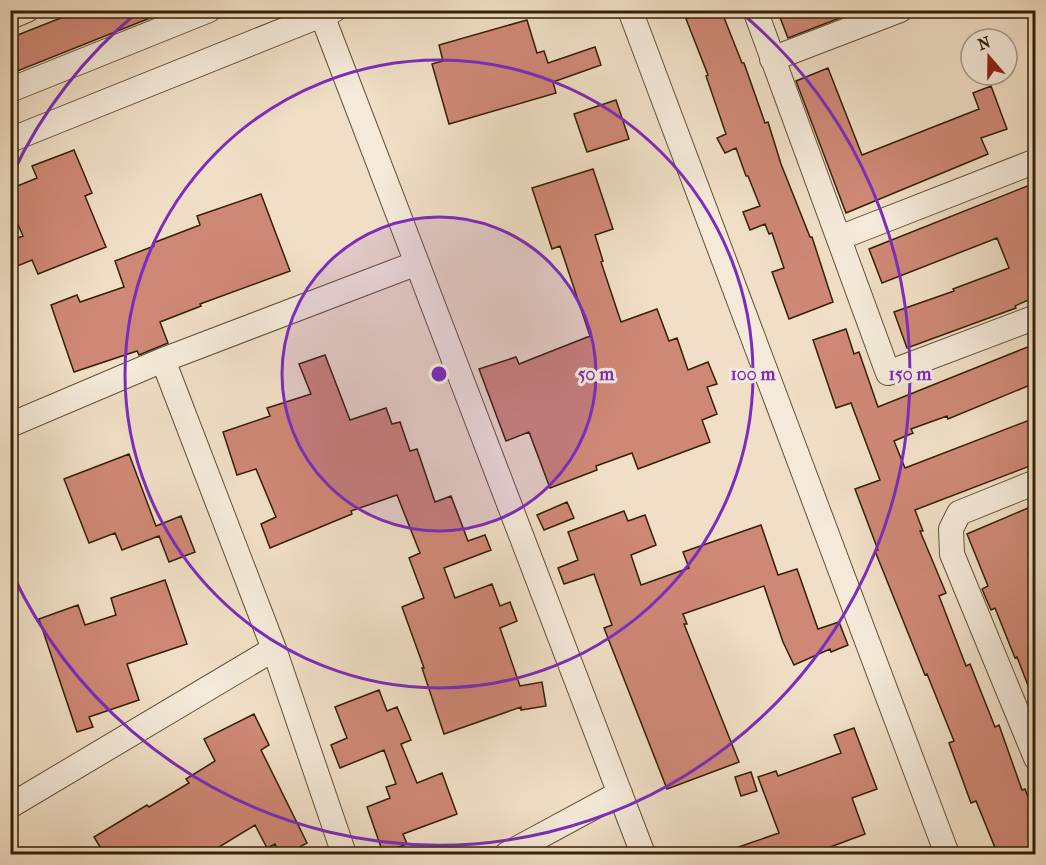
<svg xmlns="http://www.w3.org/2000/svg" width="1046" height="865" viewBox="0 0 1046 865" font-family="'IM FELL French Canon',serif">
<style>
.building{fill:#cf8876;stroke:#342004;stroke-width:1.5}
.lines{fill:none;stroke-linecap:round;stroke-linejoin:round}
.street-casing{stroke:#635034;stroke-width:26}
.street{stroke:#f5eada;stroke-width:24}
.ring{fill:none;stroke:#7b2cbf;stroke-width:3}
.centre{fill:#7b2cbf;stroke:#f5eada;stroke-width:3}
.ring-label{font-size:18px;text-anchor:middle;font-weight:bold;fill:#7b2cbf;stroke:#f5eada;stroke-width:6;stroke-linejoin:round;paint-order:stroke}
</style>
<rect width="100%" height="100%" fill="#f0dfc6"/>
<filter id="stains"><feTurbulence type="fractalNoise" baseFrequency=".00333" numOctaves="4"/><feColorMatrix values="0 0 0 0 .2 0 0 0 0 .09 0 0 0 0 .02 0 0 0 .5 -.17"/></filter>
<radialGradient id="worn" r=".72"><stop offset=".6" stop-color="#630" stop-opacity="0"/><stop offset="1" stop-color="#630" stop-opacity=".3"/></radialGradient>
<path class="building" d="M81 10H170L10 74V38Z
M707 10H721L742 63H744L765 123 768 122 781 164 810 237H812L833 302 789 319 772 272 784 268 772 233 769 234 765 224 750 230 743 212 760 206 748 176H746L736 148 725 153 717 138 726 134 706 76 708 75 686 19Z
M777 10H858V11L788 38Z
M527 20 537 53 544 51 548 63 595 47 601 65 553 82 556 93 449 124 432 64 443 61 439 45Z
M828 68 862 155 979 109 973 93 991 86 1007 129 981 138 988 154 846 213 796 81Z
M616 100 629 139 587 152 574 114Z
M74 150 92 193 85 196 106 247 38 274 32 260 10 269V241L23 236 10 206V189L37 178 32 166Z
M593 169 613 229 595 235 603 261 601 262 621 322 657 309 669 341 677 338 688 370 708 362 717 384 707 387 717 414 702 420 710 442 638 469 632 453 596 466 597 470 550 488 529 432 506 441 479 369 516 357 519 364 590 336 560 246 552 249 532 188Z
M1035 183V297L1015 306 1016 308 907 348 894 312 954 291 953 289 1009 268 997 238 882 283 869 249Z
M261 194 290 271 200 304 201 306 160 322 168 343 139 355 137 351 74 372 51 305 77 295 80 302 124 287 115 261 154 246 153 243 200 225 197 216Z
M846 329 854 354 859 352 878 407 1035 344V383L948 419 947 416 911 429 913 433 894 441 905 468 1035 418V464L915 510 923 531H920L946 593 939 596 966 666 970 664 995 727 999 725 1022 790 1025 789 1035 815V855H998L976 801 971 803 949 743 954 741 927 674 925 675 875 551 878 550 855 489 880 480 851 403 836 408 813 340Z
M325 355 350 420 386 408 392 424 400 422 410 451 417 449 435 502 451 496 468 541 485 535 491 550 444 568 455 598 492 584 500 606 510 602 517 621 500 628 520 686 542 682 546 706 521 710V707L444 734 422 668H424L402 607 424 598 409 558 420 553 397 495 351 511 352 514 270 548 261 524 276 517 256 469 237 475 223 432 270 416 267 408 311 394 299 364Z
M129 454 156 526 181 516 195 552 169 562 159 536 122 550 115 533 89 543 64 479Z
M567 502 574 518 544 530 537 515Z
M1035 505V551L1028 554 1035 574 1034 701 1017 657 1015 658 995 608 991 610 982 589 988 586 967 534Z
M624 511 628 521 645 515 656 545 631 555 641 585 689 568 683 552 761 525 778 575 797 569 818 629 839 622 848 645 831 652 830 649 794 665 783 642 764 586 683 614 687 624H684L739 762 667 789 604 628 612 625 594 574 564 584 558 568 578 560 568 532Z
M165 580 187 644 127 664 139 700 89 717 93 727 77 732 39 619 78 605 85 625 116 615 111 598Z
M379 690 387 711 397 707 411 740 401 744 417 783 442 773 457 814 403 834 407 844 383 853 367 807 390 798 386 787 396 784 384 750 340 768 331 745 347 738 335 707Z
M254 714 269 745 261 750 307 843 285 855H280L275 844 267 848 255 825 206 855H105L94 837 147 805 149 807 189 783 186 779 215 761 204 739Z
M854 728 877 789 852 798 865 834 825 849 827 855H725L724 852 779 833 758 777 776 771 778 776 841 753 834 735Z
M751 772 757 791 741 796 735 777Z"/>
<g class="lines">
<g class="street-casing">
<path id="street" d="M630 10 947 854
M755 10 888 373 1036 317
M322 15 643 854
M10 17 27 10
M772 59 900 10
M10 90 209 10
M10 140 334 10
M839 238 1036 161
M163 360 274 649 344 854
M10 425 163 360 417 263
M1036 482 959 513 951 529 952 554 1036 758
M10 806 274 649
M507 854 620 793"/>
</g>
<use href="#street" class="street"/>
</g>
<circle cx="439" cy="374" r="157" fill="#7b2cbf" fill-opacity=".12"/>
<g class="ring">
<circle cx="439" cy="374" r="157"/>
<circle cx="439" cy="374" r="314"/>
<path d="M12 175A471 471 0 0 1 139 11M739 11A471 471 0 1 1 12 573"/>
</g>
<circle cx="439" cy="374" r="9" class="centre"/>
<g class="ring-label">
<text x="596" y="380">50 m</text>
<text x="753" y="380">100 m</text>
<text x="910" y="380">150 m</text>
</g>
<rect width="1046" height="865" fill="none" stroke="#f0dfc6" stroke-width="36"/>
<rect x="12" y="12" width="1022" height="841" fill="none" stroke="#342004" stroke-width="3"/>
<rect x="18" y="18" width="1010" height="829" fill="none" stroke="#342004" stroke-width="1.5"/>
<g transform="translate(989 57) rotate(340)"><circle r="28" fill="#f5eada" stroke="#a89984" stroke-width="1.5"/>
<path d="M0-4.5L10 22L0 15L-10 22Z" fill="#8f2418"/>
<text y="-9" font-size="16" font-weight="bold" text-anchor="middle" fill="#342004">N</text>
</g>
<rect width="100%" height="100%" filter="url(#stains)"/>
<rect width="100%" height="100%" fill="url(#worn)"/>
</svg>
